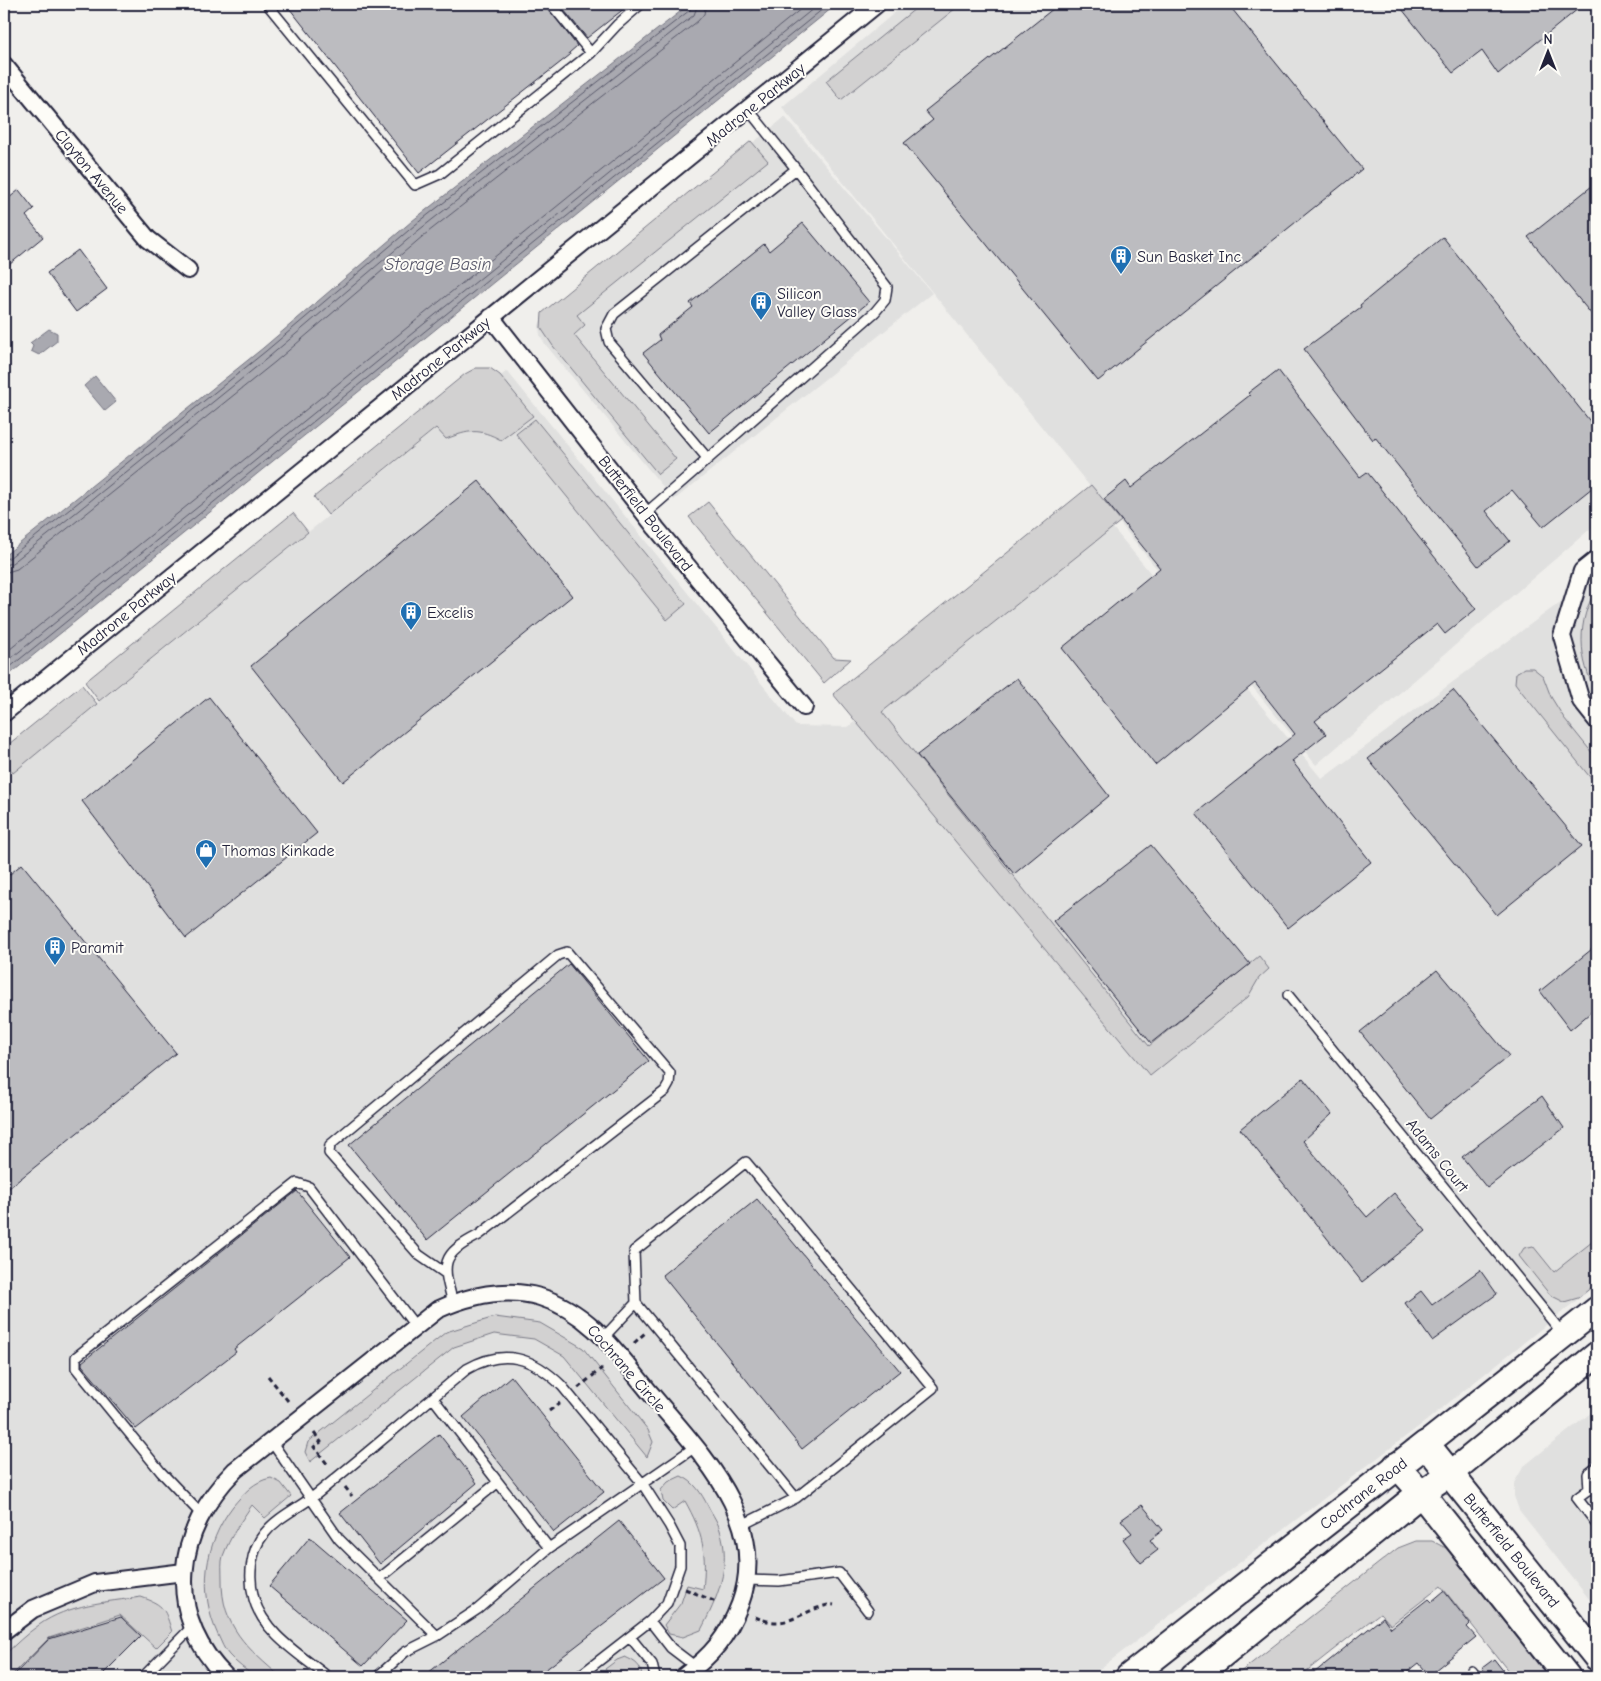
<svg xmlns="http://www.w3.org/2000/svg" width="1601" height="1681" viewBox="0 0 1601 1681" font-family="'Comic Neue',sans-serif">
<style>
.built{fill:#e0e0df}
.green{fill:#d2d1d1;stroke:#7a7a86}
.water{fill:#a9a9b0;stroke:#737381}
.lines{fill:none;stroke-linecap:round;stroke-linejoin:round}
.shore{stroke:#58586a;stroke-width:1}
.building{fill:#bcbcc0;stroke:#22223b}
.lane-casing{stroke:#22223b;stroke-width:12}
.street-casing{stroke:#22223b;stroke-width:20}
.secondary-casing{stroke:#22223b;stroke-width:28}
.primary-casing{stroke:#22223b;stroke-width:30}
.path{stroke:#22223b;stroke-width:3;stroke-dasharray:5 4;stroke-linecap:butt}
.lane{stroke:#fdfcf7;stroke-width:9}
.street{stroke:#fdfcf7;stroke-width:16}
.secondary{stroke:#fdfcf7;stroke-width:24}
.primary{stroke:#fdfcf7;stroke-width:26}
.labels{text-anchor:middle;stroke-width:4;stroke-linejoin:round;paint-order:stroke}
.street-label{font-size:16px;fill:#22223b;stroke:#fdfcf7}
.poi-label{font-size:16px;fill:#22223b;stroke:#fdfcf7;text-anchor:start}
.water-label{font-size:18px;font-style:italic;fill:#58586a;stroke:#fdfcf7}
</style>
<rect width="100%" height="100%" fill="#f0efec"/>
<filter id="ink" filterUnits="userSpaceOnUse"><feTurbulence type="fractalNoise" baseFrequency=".02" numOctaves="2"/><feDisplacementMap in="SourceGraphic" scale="10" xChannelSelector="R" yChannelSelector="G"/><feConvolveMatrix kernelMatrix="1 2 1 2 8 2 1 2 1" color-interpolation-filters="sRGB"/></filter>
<g filter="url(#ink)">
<path class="built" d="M905 4H1597V523L1316 765 782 107Z
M785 117 932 293 674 500 545 344 540 335 539 326 542 316 547 309Z
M507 371 796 726 848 727 1108 522 1322 779 1597 575V1284L1426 1421 1089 1677H4V779Z
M1597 1408V1609L1519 1510 1514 1496V1483L1524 1466Z"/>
<path class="green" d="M921 4H961L841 100 826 81Z
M751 141 768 161 577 315 585 325 574 335 676 459 658 474 553 346 541 328 542 313Z
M476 368H490L500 375 533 416 501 440C479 428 469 430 446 439L436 428 328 515 314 497 465 374Z
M535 419 686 604 667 620 516 434Z
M1091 485 1121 521 882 712 1149 1046 1259 956 1269 969 1259 978 1248 997 1150 1076 833 694Z
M708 502 834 658 851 659 824 683 689 517Z
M293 513 308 532 99 701 85 682Z
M1597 589V693C1578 661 1576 620 1597 589Z
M1524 668H1533L1543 676 1551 697 1564 718 1597 759V786L1521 691 1515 683 1516 673Z
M82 685 97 704 13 773 4 760V748Z
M1597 1238V1283L1578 1298 1564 1302 1550 1295 1519 1256 1524 1248 1533 1246 1554 1272Z
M495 1317 540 1323 583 1348 648 1430 653 1442 647 1457 564 1356 534 1339 494 1334 454 1347 310 1462 305 1452 308 1442 446 1332Z
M681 1476C695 1482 701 1493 708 1506 712 1514 718 1522 720 1530 732 1566 717 1599 701 1630L683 1637 669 1634 664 1625 681 1603 687 1585 703 1589C707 1553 703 1533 685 1501L672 1510 663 1501 661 1490 668 1482Z
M271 1478 281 1483 291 1496 265 1518 252 1505C241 1521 230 1537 223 1556 221 1562 222 1571 222 1579 221 1626 248 1649 281 1677H255C246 1670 236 1663 229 1655 224 1650 221 1641 218 1635 198 1592 204 1544 233 1506 244 1493 254 1481 271 1478Z
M1416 1541H1432L1446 1548 1548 1677H1513L1441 1586 1391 1625 1380 1613 1299 1677H1234L1398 1548Z
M141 1597C165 1605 165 1610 172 1632L156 1648 120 1615 49 1638 10 1677H4V1655C15 1645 26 1634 39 1625 68 1604 107 1602 141 1597Z
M625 1657C636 1662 641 1665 642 1677H611L605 1669 617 1660Z"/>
<path class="water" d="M690 4H837L4 679V556L263 348 412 221Z
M49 329 57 333V341L39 355 31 351 33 346 30 343Z
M95 376 116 402 105 411 84 386Z"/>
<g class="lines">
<path class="shore" d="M4 559 9 558 44 530 266 351 415 225 690 10 692 4
M4 565 12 563 48 535 270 356 419 230 694 15 698 4
M4 573 17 569 52 541 275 362 423 236 698 21 704 14 706 4
M4 654 807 4
M4 664 819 4
M4 672 829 4"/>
</g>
<path class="building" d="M286 4H545L577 46 569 53 570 55 419 173Z
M559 4H630L587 38Z
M1059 4H1228L1362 169 1098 381 904 143 933 120 925 111Z
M1398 4H1584L1498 74 1482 51 1453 73Z
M1597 182V321L1528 237Z
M19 190 34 209 26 216 43 237 4 269V202Z
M803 223 869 302 709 433 643 353 660 340 658 335 693 307 690 303 764 244 769 251Z
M1443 237 1597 430V484L1543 527 1512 490 1486 511 1510 541 1478 566 1375 437 1373 440 1304 349 1361 307 1360 305Z
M78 250 107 289 76 312 47 273Z
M1278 370 1360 477 1367 472 1476 609 1445 634 1437 624 1315 721 1326 734 1292 761 1371 862 1288 928 1196 813 1295 734 1255 683 1155 765 1062 648 1160 568 1104 499 1126 481 1131 488 1250 395 1248 393Z
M479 481 572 596 343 782 251 666Z
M1017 678 1109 796 1014 874 917 755Z
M1453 690 1582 846 1497 915 1368 759Z
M209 697 317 833 186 938 82 801Z
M1151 845 1250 964 1151 1043 1053 921Z
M22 864 176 1053 4 1192V879Z
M1597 945V1007L1570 1030 1540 991Z
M569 964 649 1061 427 1240 349 1145Z
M1437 970 1509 1056 1430 1119 1360 1032Z
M1303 1078 1332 1114 1303 1141 1367 1217 1394 1193 1426 1231 1362 1282 1240 1129Z
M1542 1096 1564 1128 1487 1188 1462 1157Z
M297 1191 350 1257 234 1349 236 1352 136 1429 82 1365V1362Z
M757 1199 900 1371 802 1449 662 1275Z
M1480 1270 1497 1294 1432 1341 1405 1303 1421 1291 1432 1305Z
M511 1376 604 1492 554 1532 463 1417Z
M439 1434 477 1483 380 1564 340 1513Z
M1142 1505 1163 1530 1150 1540 1158 1550 1141 1563 1123 1539 1132 1533 1121 1520Z
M619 1521 664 1578 536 1677H423Z
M310 1537 407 1620 363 1666 269 1586Z
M1444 1591 1470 1624 1467 1627 1476 1637 1429 1675 1419 1663 1401 1677H1309L1383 1617 1391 1628 1428 1599 1431 1602Z
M121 1617 141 1636 100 1677H12L49 1639Z
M1494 1659 1508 1677H1489L1482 1668Z"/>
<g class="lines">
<g class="lane-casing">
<path id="lane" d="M267 4 415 185 440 174 591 53 551 4
M591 53 617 25 641 4
M708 459 875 312 885 300 887 287 796 169
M646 513 708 459 609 342 606 329 614 314 796 169 748 109
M1288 995 1563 1334
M746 1162 933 1388 796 1498 636 1303 634 1251Z
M445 1273 419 1255 329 1153 330 1145 558 955 567 952 670 1073 669 1084 665 1091 479 1235C440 1255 442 1263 453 1303
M604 1337 636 1303
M433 1398 549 1548
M271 1441 339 1539 437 1636
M1597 1483 1577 1498 1597 1524
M1589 1490 1588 1474 1597 1467
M200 1513 161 1472 76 1368V1357L297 1183 309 1187 416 1327
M742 1525 796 1498
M380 1578 497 1483
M747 1580 779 1581 839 1573 868 1611
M650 1621 671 1648 696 1667
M630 1637 652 1664 655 1677
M1472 1671 1477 1677
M143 1677 192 1627
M328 1677C301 1655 264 1634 254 1599 248 1578 250 1551 264 1534 278 1516 301 1507 318 1493 368 1452 418 1410 467 1369 504 1348 533 1357 562 1386L642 1483 669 1525 680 1546V1566L667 1603 650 1621 578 1677
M377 1677 405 1652 437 1636 478 1609 549 1548 695 1447"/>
</g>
<g class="street-casing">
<path id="street" d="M4 65 148 239 188 270
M491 317 656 528 804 707
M1597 559 1582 571 1562 636 1581 701 1597 721
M4 713 877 4
M4 1631 33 1609 95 1583 184 1572
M226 1677C163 1614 175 1530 235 1470L437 1310C468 1296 506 1287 540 1297 591 1312 620 1357 652 1395 700 1453 771 1521 740 1604 727 1638 712 1655 683 1677"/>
</g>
<g class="secondary-casing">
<path id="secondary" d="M1426 1444 1597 1309
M1396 1465 1421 1493 1451 1473 1597 1354"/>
</g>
<g class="primary-casing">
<path id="primary" d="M1129 1677 1426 1444 1597 1657
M1194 1677 1421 1493 1567 1677"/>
</g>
<path class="path" d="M634 1343 645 1333
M268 1376 288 1401
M578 1388 602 1368
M549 1411 560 1403
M314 1433 321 1442 314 1447 328 1465
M345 1487 352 1496
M685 1589 716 1602
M755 1617C782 1628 791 1619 815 1609 821 1607 828 1604 834 1605"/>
<use href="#lane" class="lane"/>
<use href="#street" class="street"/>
<use href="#secondary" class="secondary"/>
<use href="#primary" class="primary"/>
</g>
</g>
<defs>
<g id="building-pin" transform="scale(1.125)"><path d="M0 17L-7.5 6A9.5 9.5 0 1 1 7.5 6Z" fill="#1f6fb2" stroke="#fdfcf7"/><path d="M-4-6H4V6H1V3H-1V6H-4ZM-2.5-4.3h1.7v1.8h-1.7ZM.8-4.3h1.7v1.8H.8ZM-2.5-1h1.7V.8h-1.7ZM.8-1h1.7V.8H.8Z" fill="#fff"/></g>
<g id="shop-pin" transform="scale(1.125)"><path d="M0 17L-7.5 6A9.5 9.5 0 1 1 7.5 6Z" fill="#1f6fb2" stroke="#fdfcf7"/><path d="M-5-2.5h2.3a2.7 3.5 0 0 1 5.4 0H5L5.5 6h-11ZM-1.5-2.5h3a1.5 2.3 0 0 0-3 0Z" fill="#fff"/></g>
</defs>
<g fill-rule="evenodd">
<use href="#building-pin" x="1121" y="256"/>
<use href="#building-pin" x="761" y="302"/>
<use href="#building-pin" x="411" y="612"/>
<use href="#shop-pin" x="206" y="850"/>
<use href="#building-pin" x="55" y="947"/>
</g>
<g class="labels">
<g class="street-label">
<text transform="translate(755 104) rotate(-39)" y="6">Madrone Parkway</text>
<text transform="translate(92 171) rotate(50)" y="6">Clayton Avenue</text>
<text transform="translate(440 358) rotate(-39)" y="6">Madrone Parkway</text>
<text transform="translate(646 513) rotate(52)" y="6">Butterfield Boulevard</text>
<text transform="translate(126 613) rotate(-39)" y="6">Madrone Parkway</text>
<text transform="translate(1438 1155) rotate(51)" y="6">Adams Court</text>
<text transform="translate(627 1368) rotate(49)" y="6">Cochrane Circle</text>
<text transform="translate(1363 1493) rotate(-38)" y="6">Cochrane Road</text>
<text transform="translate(1512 1550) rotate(51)" y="6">Butterfield Boulevard</text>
</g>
<g class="poi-label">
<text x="1137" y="262">Sun Basket Inc</text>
<text x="777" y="299">Silicon<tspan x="777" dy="18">Valley Glass</tspan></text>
<text x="427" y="618">Excelis</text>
<text x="222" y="856">Thomas Kinkade</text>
<text x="71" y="953">Paramit</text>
</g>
<g class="water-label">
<text x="438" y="270">Storage Basin</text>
</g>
</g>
<rect width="1601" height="1681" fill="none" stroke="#fdfcf7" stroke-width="20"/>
<rect x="10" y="10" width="1581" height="1661" fill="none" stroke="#22223b" stroke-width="2" filter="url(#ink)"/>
<g transform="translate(1548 52)" stroke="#fdfcf7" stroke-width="4" paint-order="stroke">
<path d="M0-4L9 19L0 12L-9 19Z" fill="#22223b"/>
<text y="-8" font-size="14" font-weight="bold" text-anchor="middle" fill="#22223b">N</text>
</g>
</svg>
